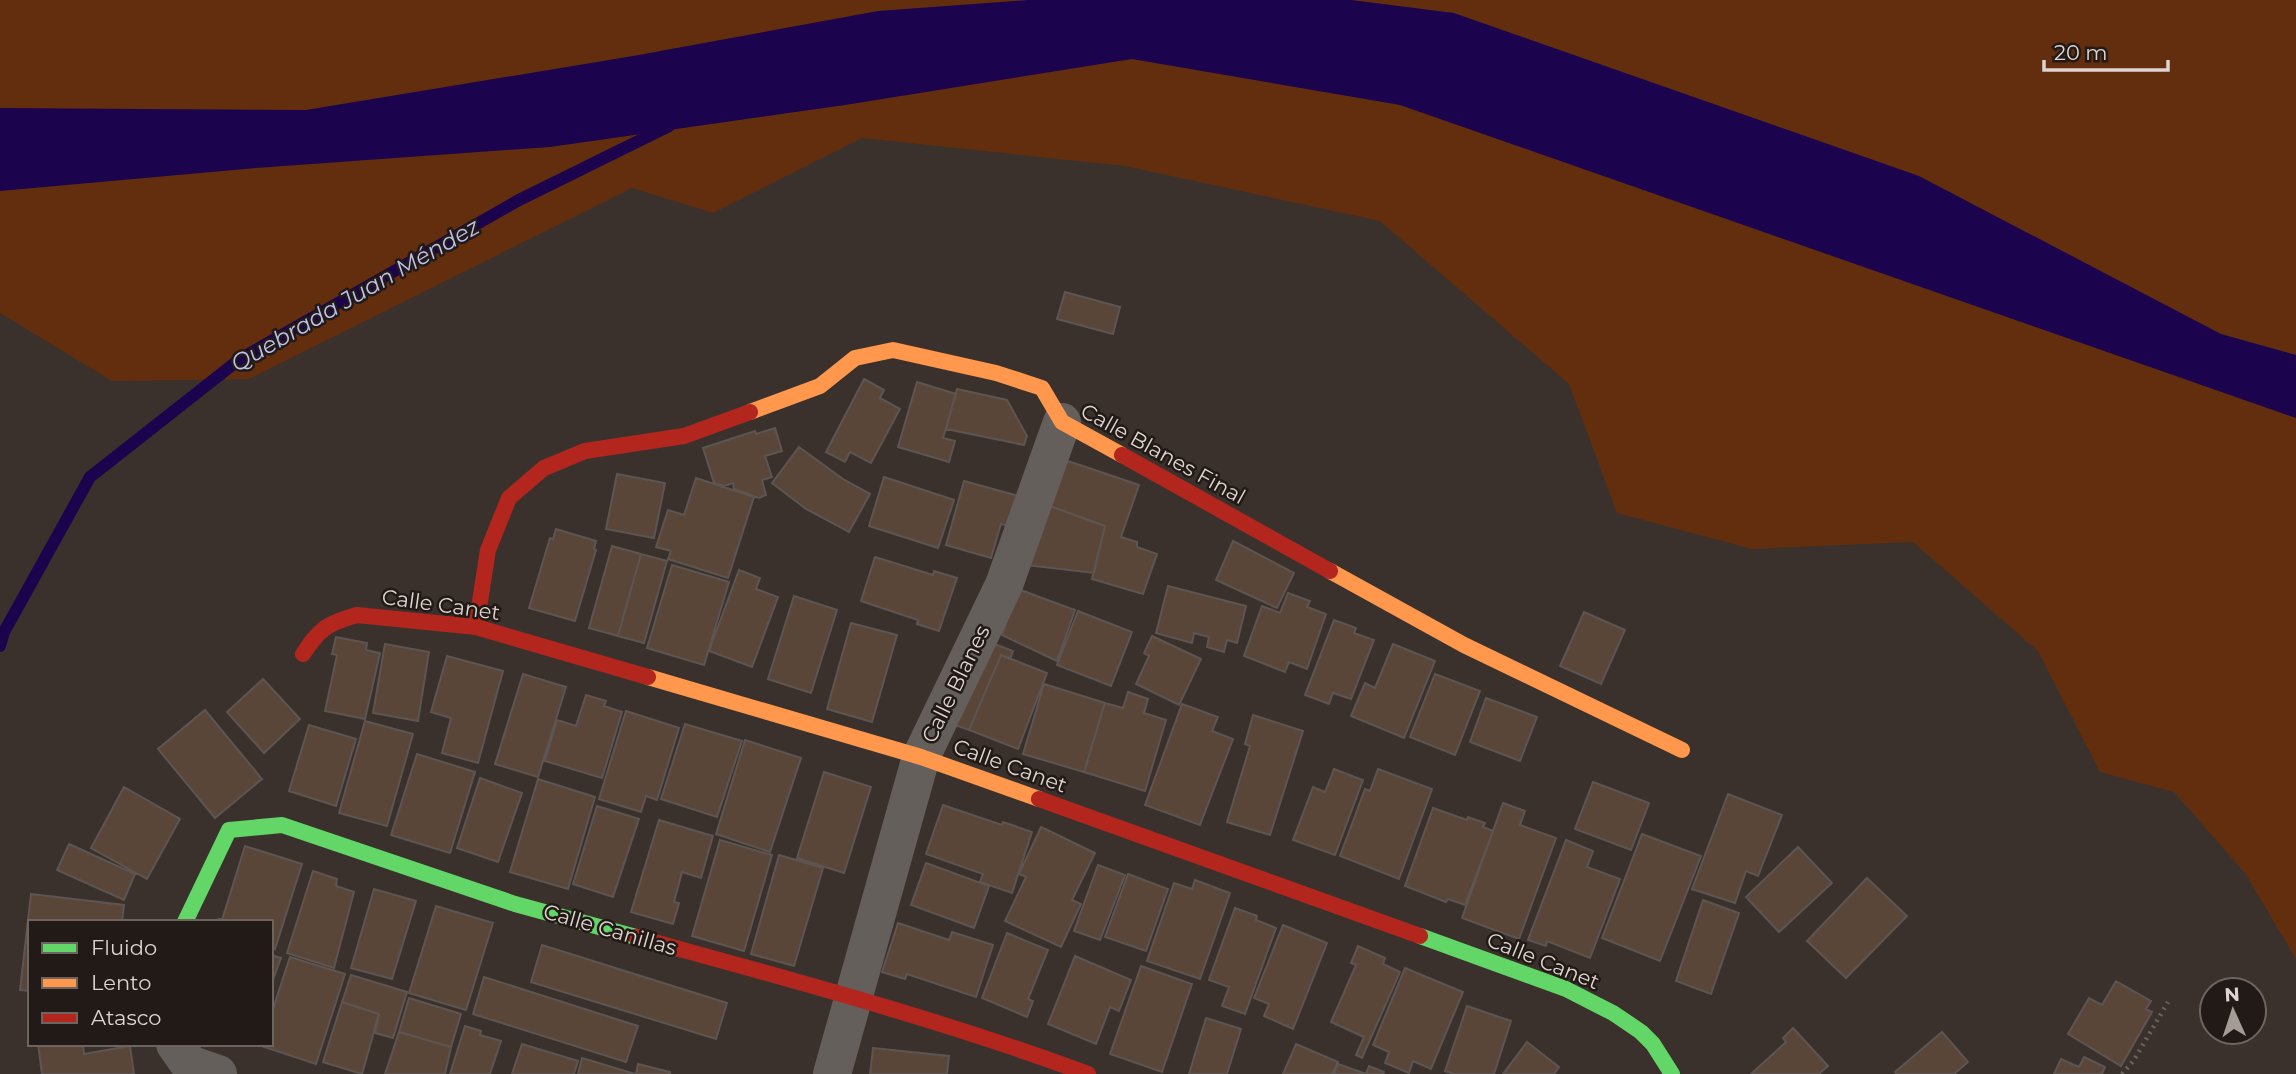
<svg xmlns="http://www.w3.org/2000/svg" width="2296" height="1074" viewBox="0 0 2296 1074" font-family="Montserrat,sans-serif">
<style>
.green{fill:#632e0d}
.water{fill:#1b044d}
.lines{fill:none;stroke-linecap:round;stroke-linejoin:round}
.stream{stroke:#1b044d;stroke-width:12}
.building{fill:#5a4639;stroke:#5d5552;stroke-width:2}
.path{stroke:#6a6461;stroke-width:4.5;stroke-dasharray:2 5;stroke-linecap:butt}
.street{stroke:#655f5b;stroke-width:38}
.fast{stroke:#63d668;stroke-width:16}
.slow{stroke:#ff974d;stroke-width:16}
.jam{stroke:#b3261e;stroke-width:16}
.labels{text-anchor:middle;stroke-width:5;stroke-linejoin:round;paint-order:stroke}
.street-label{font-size:21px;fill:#dfd4cf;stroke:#211a16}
.water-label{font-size:23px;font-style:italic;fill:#bec0ee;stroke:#211a16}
</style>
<rect width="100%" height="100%" fill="#3a312d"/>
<path class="green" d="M0 0H2296V959L2245 873 2174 792 2100 772 2038 651 1913 542 1752 549 1617 513 1569 384 1380 221 1125 166 862 138 713 213 632 188 249 379 112 381 0 313Z"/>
<path class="water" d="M1028 0H1351L1454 13 1919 176 2221 334 2296 355V418L1400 105 1132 59 845 105 550 147 256 168 0 191V108L306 110 633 56 878 11Z"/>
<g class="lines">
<path class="stream" d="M0 646 4 632 90 477 240 359 519 200 669 126"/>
</g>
<path class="building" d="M1065 292 1120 307 1113 334 1057 319Z
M864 379 884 390 880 398 900 409 871 463 850 452 845 462 826 452Z
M917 382 956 394 943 438 955 441 949 462 898 447Z
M957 389 1007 400 1027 436 1024 445 946 429Z
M775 428 782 451 765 456 772 477 762 480 766 495 759 498 734 489 733 483 724 486 714 483 703 448 755 431 756 434Z
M799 447 843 479 870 494 849 532 806 509 772 483Z
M1062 459 1139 485 1121 537 1137 542V547L1157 554 1143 594 1092 579 1105 526 1047 505Z
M617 474 665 483 654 538 606 529Z
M884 477 954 500 938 548 869 526Z
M696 478 754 497 728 578 668 559 671 551 656 547 668 510 684 515Z
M964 481 1022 497 1013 527 1001 524 991 558 946 545Z
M1047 505 1105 526 1094 573 1025 565Z
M556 529 596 541 594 549 596 550 575 621 529 608 550 538 553 539Z
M1233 541 1294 573 1277 608 1216 580Z
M612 546 641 554 618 636 589 628Z
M641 554 667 561 644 643 618 636Z
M875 557 933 575 934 571 957 578 939 631 917 624 918 620 861 601Z
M672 565 729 582 704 665 647 648Z
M739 570 760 578 756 589 778 597 752 667 709 651Z
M1168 586 1246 606 1237 643 1227 640 1224 652 1207 647 1209 637 1194 633 1192 643 1156 633Z
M1018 589 1075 610 1057 661 1002 635Z
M1288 593 1310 601 1307 607 1326 614 1307 669 1289 662 1285 672 1244 656 1262 606 1280 613Z
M794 596 837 610 811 693 768 679Z
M1078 611 1132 632 1111 686 1057 665Z
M1584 612 1625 630 1601 684 1560 666Z
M1334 620 1356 628 1354 633 1374 640 1351 699 1333 693 1329 704 1305 695Z
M851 623 897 635 872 722 827 709Z
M1152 636 1201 659 1179 705 1136 684 1149 656 1144 653Z
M336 637 367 643 366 650 380 653 365 719 325 711 337 655 332 654Z
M984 640 1013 651 1010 659 1001 655 969 730 952 724Z
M385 644 429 652 418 721 373 713Z
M1393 644 1435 661 1404 738 1351 716 1365 683 1375 688Z
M1001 655 1047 673 1018 749 969 730Z
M447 656 503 671 478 763 442 753 451 718 431 712Z
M523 674 566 687 538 777 495 764Z
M1435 674 1480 691 1455 755 1410 737Z
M263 679 300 719 264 753 227 712Z
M1044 684 1105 703 1084 772 1023 754Z
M1128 692 1148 699 1144 713 1166 720 1145 791 1084 772 1105 703 1123 708Z
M586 695 606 701 604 706 622 712 602 778 545 761 557 720 576 726Z
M1486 698 1537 717 1520 761 1470 742Z
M1182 704 1218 717 1212 731 1233 739 1200 825 1145 805Z
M205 710 262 779 215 818 158 749Z
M626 711 679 728 657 800 646 796 641 812 599 799Z
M1253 715 1303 731 1270 835 1227 822 1250 746 1245 744Z
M365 721 413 734 387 826 339 813Z
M685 724 742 741 717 817 661 799Z
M309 725 356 739 336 806 289 791Z
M745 740 801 758 770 852 716 834Z
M417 754 475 772 450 853 391 835Z
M1334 769 1363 780 1335 855 1293 840 1313 787 1325 792Z
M1378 769 1432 789 1399 879 1340 856 1365 789 1370 791Z
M824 772 871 787 844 873 797 858Z
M480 778 522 793 498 862 457 848Z
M538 779 595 797 568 889 510 872Z
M1593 782 1649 803 1631 850 1575 829Z
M124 787 180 819 147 879 91 848Z
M1728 794 1782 815 1758 876 1746 871 1735 903 1692 889Z
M1503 803 1525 811 1520 825 1556 838 1519 939 1462 918Z
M943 805 1002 825 1003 822 1032 832 1012 893 980 882 983 874 926 854Z
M597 806 639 819 613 897 573 884Z
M1433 808 1467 820 1468 817 1485 823 1483 827 1493 831 1465 905 1448 899 1446 902 1405 886Z
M659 820 713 836 701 878 682 872 674 902 679 903 673 924 631 912Z
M1041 827 1095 853 1072 900 1081 904 1061 947 1005 921 1026 877 1019 874Z
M1642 834 1701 856 1660 961 1602 938Z
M720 840 772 855 744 951 692 936Z
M1566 840 1593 851 1587 867 1620 879 1590 958 1547 941 1546 946 1528 940Z
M69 844 135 874 124 900 57 870Z
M245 846 302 864 275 949 271 947V922H219V919L222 920Z
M1798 847 1832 883 1779 932 1746 897Z
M779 855 823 868 794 966 751 954Z
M926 863 989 886 974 928 911 905Z
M1098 865 1125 875 1100 940 1074 931Z
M313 871 337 879 336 886 354 892 334 968 287 953Z
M1128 874 1168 889 1146 951 1105 937Z
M1867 878 1907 916 1846 978 1807 941Z
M1195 880 1230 893 1200 979 1147 961 1174 883 1192 889Z
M374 889 416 901 392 979 351 968Z
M31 894 124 905 122 922H30V991L20 990Z
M1703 900 1739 913 1711 994 1676 981Z
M436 906 493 923 466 1010 409 993Z
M1235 908 1257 916 1256 920 1276 928 1245 1014 1222 1006 1229 987 1209 980Z
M898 923 949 940 952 932 993 945 976 997 907 974 905 979 882 972Z
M1283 925 1327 943 1293 1029 1264 1016 1269 1004 1254 998Z
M1007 933 1048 950 1028 999 1033 1001 1027 1017 982 998Z
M542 945 727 1003 716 1039 531 982Z
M1358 946 1385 958 1383 964 1400 972 1362 1058 1356 1055 1364 1037 1331 1022 1356 965 1351 963Z
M271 955 281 958 271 985Z
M1075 956 1131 980 1119 1011 1110 1007 1096 1044 1048 1024Z
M290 957 345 974 316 1064 261 1046 262 1044H271V1015Z
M1141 966 1192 984 1162 1072 1110 1054Z
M1405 968 1463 992 1431 1069 1413 1061 1409 1073 1385 1063 1389 1052 1373 1045Z
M351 975 407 992 393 1038 375 1033 379 1014 342 1002Z
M484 977 638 1026 626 1062 473 1014Z
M2116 981 2151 1001 2146 1009 2152 1012 2121 1066 2068 1034 2089 998 2102 1005Z
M409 998 461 1014 451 1047 399 1032Z
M342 1002 379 1014 362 1074 323 1062Z
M1467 1006 1511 1021 1494 1074H1454L1445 1071Z
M1206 1018 1241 1029 1227 1074H1189Z
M465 1026 481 1031 480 1035 501 1041 490 1074H450Z
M1793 1028 1828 1066 1819 1074H1751L1786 1042 1783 1038Z
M399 1032 451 1047 445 1074H385Z
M1942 1032 1968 1062 1954 1074H1897L1895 1072Z
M1527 1042 1559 1067 1554 1074H1503Z
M38 1044H83L84 1054 130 1046 134 1074H42Z
M522 1044 578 1061 574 1074H512Z
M1296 1044 1338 1062 1332 1074H1283Z
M873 1048 949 1056 947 1074H870Z
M2084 1057 2105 1067 2102 1074H2054L2061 1059 2079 1067Z
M582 1058 635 1074H578Z
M638 1064 670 1072V1074H636Z
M1338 1064 1366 1074 1369 1066 1384 1072 1383 1074H1334Z"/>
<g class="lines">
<path class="path" d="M2122 1074 2134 1060 2168 1002"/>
<path class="street" d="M175 1044 189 1064 218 1074
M832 1074 921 757 1004 585 1062 422"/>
<path class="fast" d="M185 922 229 830 282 825 515 904 636 937
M1420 936 1566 989 1613 1013 1641 1032 1653 1044 1672 1074"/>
<path class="slow" d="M750 412 820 386 855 358 893 350 996 373 1042 388 1062 422 1122 455
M1330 571 1464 645 1682 750
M648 677 921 757 1039 799"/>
<path class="jam" d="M1122 455 1330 571
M476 627 488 550 509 498 544 468 585 451 684 436 750 412
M303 654C319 629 328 623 357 615L476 627 648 677
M1039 799 1420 936
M636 937C788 979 940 1019 1088 1074"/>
</g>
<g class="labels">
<g class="street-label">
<text transform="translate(1163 454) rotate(29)" y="7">Calle Blanes Final</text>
<text transform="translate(441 605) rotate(8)" y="7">Calle Canet</text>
<text transform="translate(956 684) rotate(-64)" y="7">Calle Blanes</text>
<text transform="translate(1010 766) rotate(20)" y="7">Calle Canet</text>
<text transform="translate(610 930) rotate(16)" y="7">Calle Canillas</text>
<text transform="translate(1543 961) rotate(22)" y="7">Calle Canet</text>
</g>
<g class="water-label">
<text transform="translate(355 295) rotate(-30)" y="8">Quebrada Juan Méndez</text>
</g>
</g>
<rect x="28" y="920" width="245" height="126" fill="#211a16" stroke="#6d6460" stroke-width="2"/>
<rect x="42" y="943" width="35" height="10" fill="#63d668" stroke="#6d6460" stroke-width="2"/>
<text x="91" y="955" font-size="21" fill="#dfd4cf">Fluido</text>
<rect x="42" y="978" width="35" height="10" fill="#ff974d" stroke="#6d6460" stroke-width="2"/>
<text x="91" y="990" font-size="21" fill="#dfd4cf">Lento</text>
<rect x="42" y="1013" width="35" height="10" fill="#b3261e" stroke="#6d6460" stroke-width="2"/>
<text x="91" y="1025" font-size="21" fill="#dfd4cf">Atasco</text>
<g transform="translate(2233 1011) rotate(357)"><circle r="33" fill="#211a16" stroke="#6d6460" stroke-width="2"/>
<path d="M0-5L12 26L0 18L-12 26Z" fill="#a59b96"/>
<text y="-10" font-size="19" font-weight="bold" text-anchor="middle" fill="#dfd4cf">N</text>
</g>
<path d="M2044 60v10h124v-10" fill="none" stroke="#dfd4cf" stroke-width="3.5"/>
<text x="2054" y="60" font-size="21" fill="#dfd4cf" stroke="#211a16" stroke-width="5" paint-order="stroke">20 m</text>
</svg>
